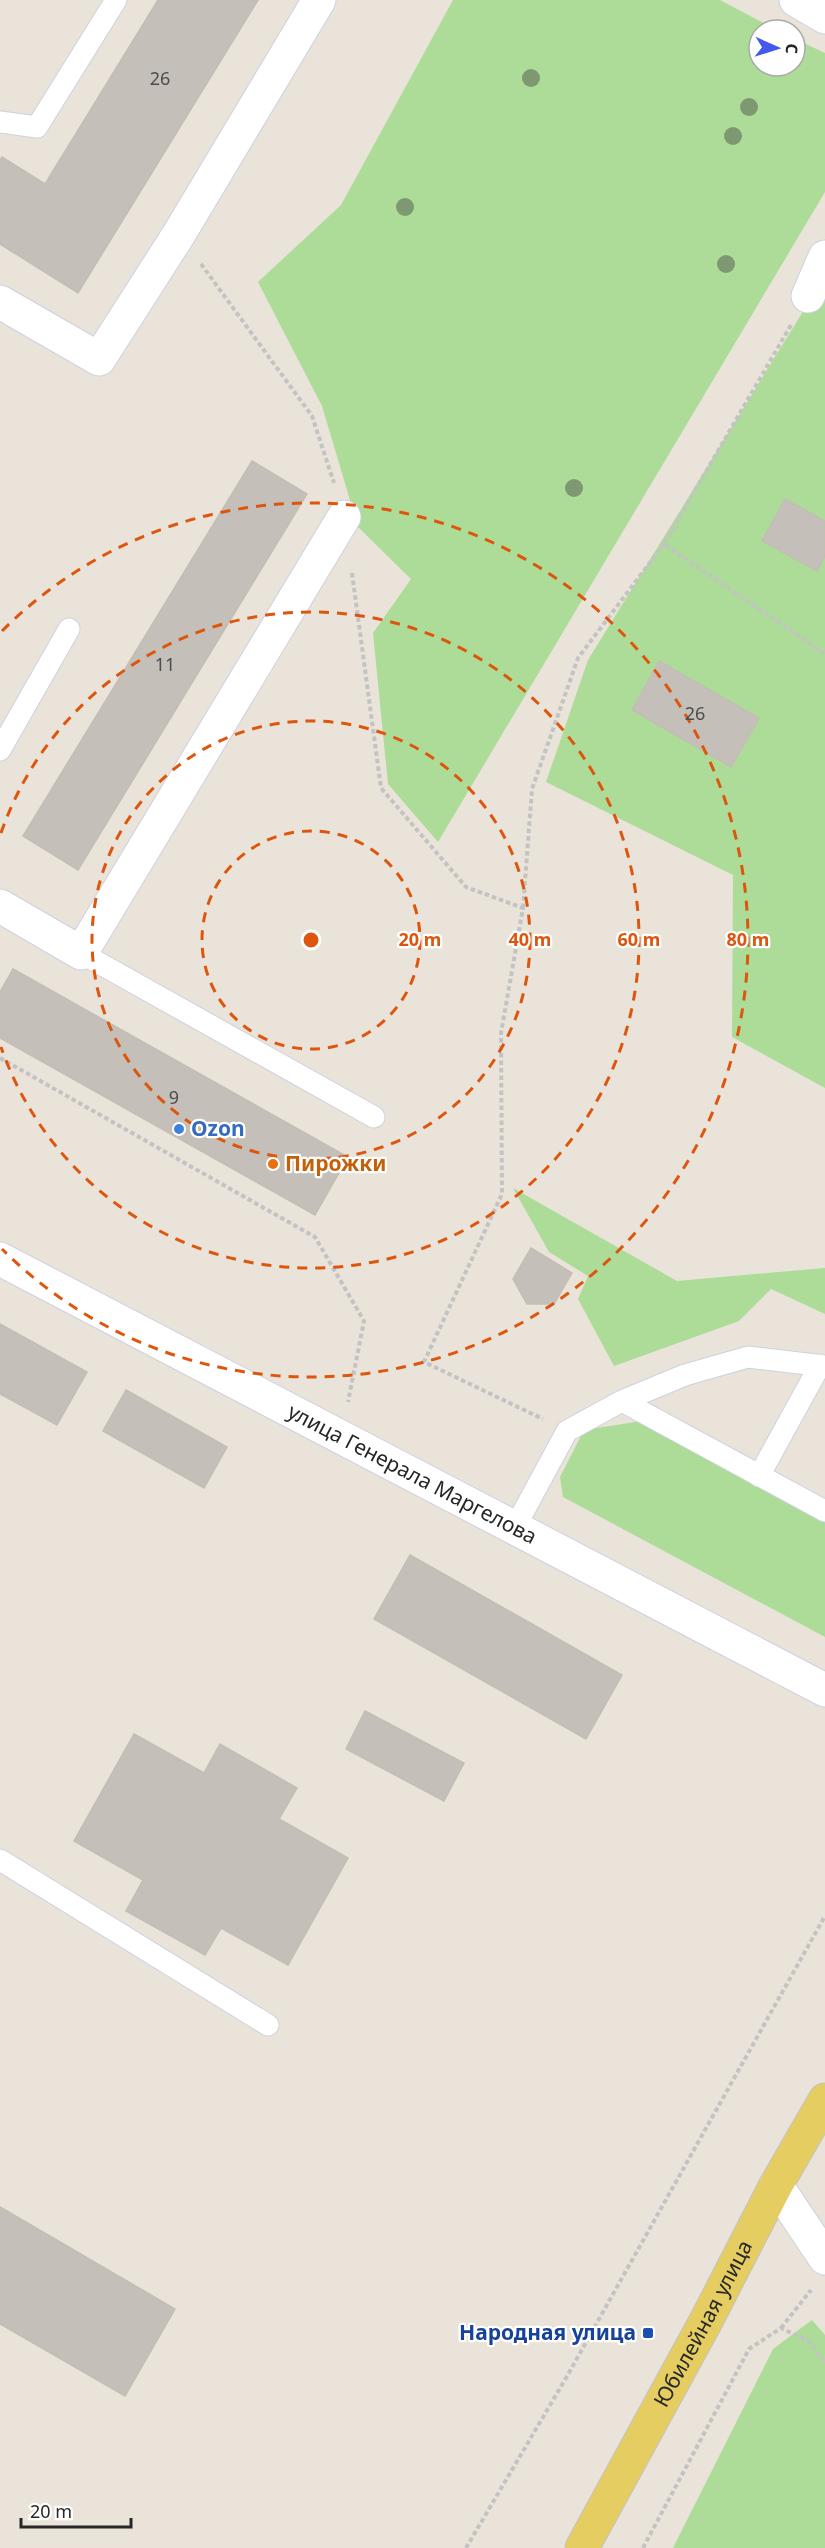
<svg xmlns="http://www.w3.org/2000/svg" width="825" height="2548" viewBox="0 0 825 2548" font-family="'Noto Sans',sans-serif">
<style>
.green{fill:#acdc98}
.building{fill:#c4bfb9;stroke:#c3beb3;stroke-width:1.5}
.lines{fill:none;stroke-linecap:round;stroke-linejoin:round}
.lane-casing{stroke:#ced1df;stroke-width:23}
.street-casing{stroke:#ced1df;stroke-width:35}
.secondary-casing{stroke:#ced1df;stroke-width:35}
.primary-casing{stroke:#c3c3c3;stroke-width:35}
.path{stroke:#c3c3c3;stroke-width:4;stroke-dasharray:4.5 3;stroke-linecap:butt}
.lane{stroke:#fff;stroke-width:21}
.street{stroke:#fff;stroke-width:33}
.secondary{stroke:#fff;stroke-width:33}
.primary{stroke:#e6cd61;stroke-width:33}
.tree{fill:#7e9972}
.ring{fill:none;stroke:#de560d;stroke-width:3;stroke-dasharray:10 8}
.shop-dot{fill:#3f7fe0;stroke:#fff;stroke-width:2}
.food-dot{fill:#e8710a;stroke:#fff;stroke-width:2}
.transit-dot{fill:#1a4fb4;stroke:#fff;stroke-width:2}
.labels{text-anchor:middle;stroke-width:4.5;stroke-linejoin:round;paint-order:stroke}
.number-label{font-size:18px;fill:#4e4d4c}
.shop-label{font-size:21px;font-weight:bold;fill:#366cbe;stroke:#fff;text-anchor:start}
.food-label{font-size:21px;font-weight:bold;fill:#c56008;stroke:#fff;text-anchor:start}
.street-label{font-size:21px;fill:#272727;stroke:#fff}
.transit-label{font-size:21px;font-weight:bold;fill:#164399;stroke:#fff;text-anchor:end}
.centre{fill:#de560d;stroke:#fff;stroke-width:3}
.ring-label{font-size:18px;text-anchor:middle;font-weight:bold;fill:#de560d;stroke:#fff;stroke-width:4.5;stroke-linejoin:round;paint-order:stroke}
</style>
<rect width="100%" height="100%" fill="#e9e3d9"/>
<path class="green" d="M453 0H720L777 30H759V66H795V39L825 53V192L438 842 388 784 373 633 411 579 358 527 322 406 258 282 341 205Z
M825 276V1088L732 1037 733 875 546 782 588 660Z
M513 1188 677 1281 825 1268V1314L771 1289 739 1321 614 1366 578 1299 588 1276 549 1252Z
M648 1420 825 1515V1637L563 1497 560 1477 584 1430Z
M812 2320 825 2335V2548H673L773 2349Z"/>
<path class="building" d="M158 0H258L78 293 0 244V160L2 157 45 184Z
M252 461 307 494 78 870 23 836Z
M785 499 825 521V556L817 571 762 541Z
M659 661 759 718 731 767 632 710Z
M13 969 348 1157 315 1215 0 1038V992Z
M531 1248 572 1273 554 1304H527L513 1279Z
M0 1324 87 1372 57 1425 0 1394Z
M126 1390 227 1447 204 1488 103 1431Z
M410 1555 622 1675 586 1739 374 1619Z
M365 1711 464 1763 444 1801 346 1749Z
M134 1734 204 1773 220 1744 297 1788 279 1819 348 1858 288 1965 221 1928 205 1955 126 1911 143 1880 74 1841Z
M0 2207 175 2309 125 2396 0 2324Z"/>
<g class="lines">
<g class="lane-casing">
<path id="lane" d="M0 122 37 127 116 0
M0 750 69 629
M81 953 374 1117
M622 1401 825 1511
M759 1476 820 1365
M514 1529 567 1431 622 1401 685 1375 748 1357 825 1366
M0 1860 268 2025"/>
</g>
<g class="street-casing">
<path id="street" d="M796 0 825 17
M808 296 825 257
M0 302 99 359 179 234 319 0
M0 906 81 953 344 517
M776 2185 825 2258"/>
</g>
<g class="secondary-casing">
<g id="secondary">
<path id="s1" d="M0 1259 825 1690"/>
</g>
</g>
<g class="primary-casing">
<g id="primary">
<path id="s2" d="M582 2548 706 2321 776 2185 825 2100"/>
</g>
</g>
<path class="path" d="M201 264 312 416 334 483
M791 325 664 544 825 654
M352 573 381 788 466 887 523 908 501 1033 502 1194 424 1362 543 1419
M523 908 532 789 578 658 664 544
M0 1058 315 1237 364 1321 348 1402
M781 2328 811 2290
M466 2548 566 2378 825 1916
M643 2548 749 2349 781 2328 810 2342 825 2363"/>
<use href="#lane" class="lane"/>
<use href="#street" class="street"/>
<use href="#secondary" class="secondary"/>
<use href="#primary" class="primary"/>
</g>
<g class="tree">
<circle cx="531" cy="78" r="9"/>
<circle cx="749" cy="107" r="9"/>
<circle cx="733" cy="136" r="9"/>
<circle cx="405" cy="207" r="9"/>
<circle cx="726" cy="264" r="9"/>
<circle cx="574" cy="488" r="9"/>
</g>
<g class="ring">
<circle cx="311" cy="940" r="109"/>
<circle cx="311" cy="940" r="219"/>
<path d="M1 833A328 328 0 1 1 1 1047"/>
<path d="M2 631A437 437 0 1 1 2 1249"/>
</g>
<circle class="shop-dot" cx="179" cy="1129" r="6"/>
<circle class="food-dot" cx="273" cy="1164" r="6"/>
<rect class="transit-dot" x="642" y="2327" width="12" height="12" rx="3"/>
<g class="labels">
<g class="number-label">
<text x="160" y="85">26</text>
<text x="165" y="671">11</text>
<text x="695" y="720">26</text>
<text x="174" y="1104">9</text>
</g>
<g class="shop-label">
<text x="191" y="1136">Ozon</text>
</g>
<g class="food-label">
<text x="285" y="1171">Пирожки</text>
</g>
<g class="street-label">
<text dy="7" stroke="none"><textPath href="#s1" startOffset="465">улица Генерала Маргелова</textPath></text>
<text dy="7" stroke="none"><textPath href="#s2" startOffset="255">Юбилейная улица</textPath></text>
</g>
<g class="transit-label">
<text x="636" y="2340">Народная улица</text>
</g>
</g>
<circle cx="311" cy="940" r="9" class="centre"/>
<g class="ring-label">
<text x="420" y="946">20 m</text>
<text x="530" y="946">40 m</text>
<text x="639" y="946">60 m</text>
<text x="748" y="946">80 m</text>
</g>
<g transform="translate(777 48) rotate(93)"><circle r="28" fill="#ffffff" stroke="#a9a9a9" stroke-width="1.5"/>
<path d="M0-4.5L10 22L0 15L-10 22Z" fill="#4259ec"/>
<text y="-9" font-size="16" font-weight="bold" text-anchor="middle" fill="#272727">С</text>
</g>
<path d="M21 2518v9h110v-9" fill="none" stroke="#272727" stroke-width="3"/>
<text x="30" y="2518" font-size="18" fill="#272727" stroke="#ffffff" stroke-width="4.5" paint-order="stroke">20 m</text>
</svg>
